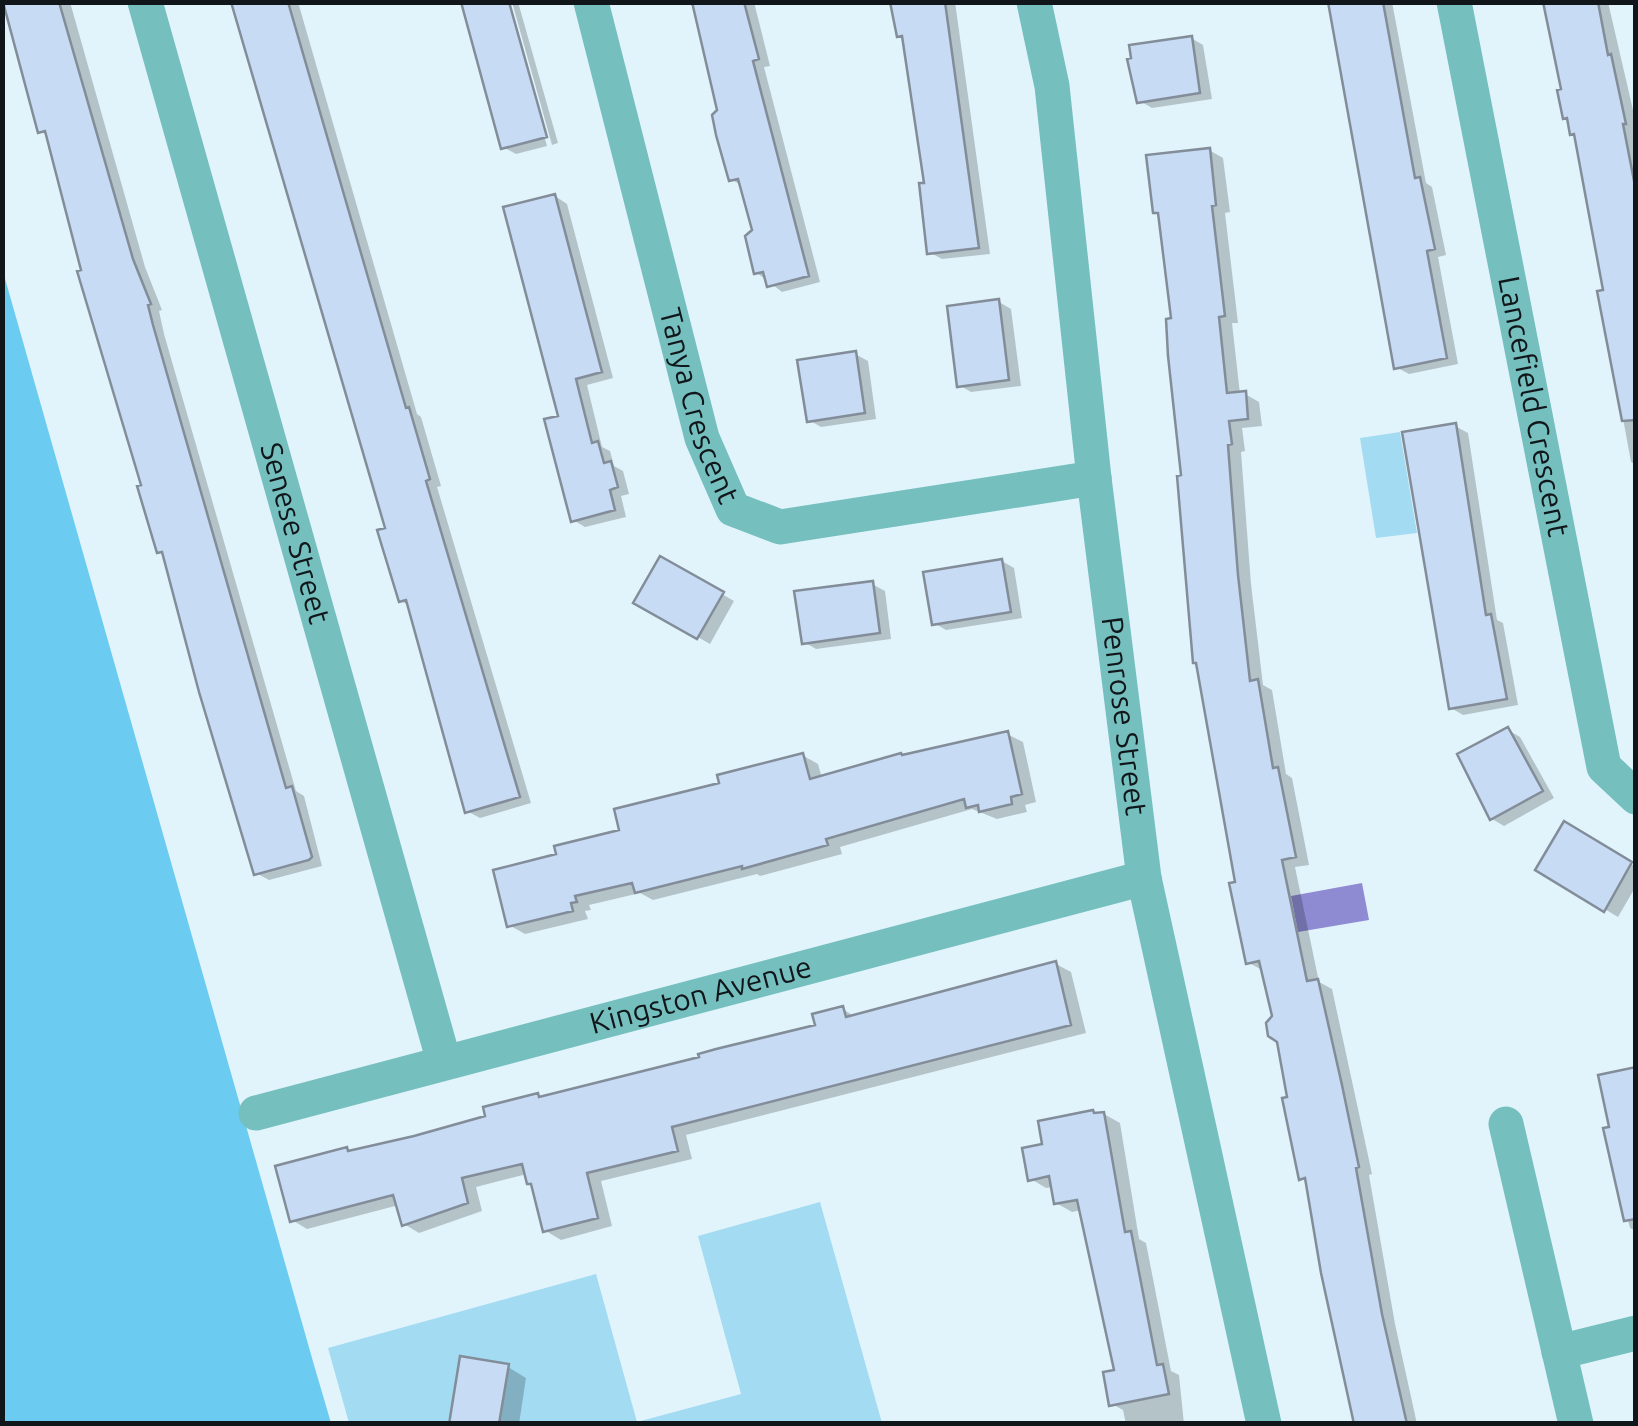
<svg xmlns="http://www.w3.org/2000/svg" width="1638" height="1426" viewBox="0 0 1638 1426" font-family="Ubuntu,sans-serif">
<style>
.green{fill:#a3dbf2}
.forest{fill:#6bcbf0}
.water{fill:#8e8bd2}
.shadow{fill:#0003}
.building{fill:#c7dbf5;stroke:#838d99;stroke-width:2.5}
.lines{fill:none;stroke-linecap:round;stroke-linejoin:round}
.street{stroke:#75bfbf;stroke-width:35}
.labels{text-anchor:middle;stroke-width:9;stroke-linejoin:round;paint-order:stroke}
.street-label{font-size:30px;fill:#101619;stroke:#fdfdfd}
</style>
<rect width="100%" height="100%" fill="#e2f4fb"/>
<path class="green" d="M1400 432 1417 533 1376 538 1360 438Z
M820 1202 882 1423H349L328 1348 596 1274 637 1422 741 1394 698 1236Z"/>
<path class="forest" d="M2 268 314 1365 331 1423H3Z"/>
<path class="water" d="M1362 883 1369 920 1298 932 1291 896Z"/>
<path class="shadow" d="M4 2H70L145 267 162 310 159 311 164 334 296 791 304 796 322 866 269 880 256 873 165 555 159 552 144 486 48 136 40 131Z
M234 2H298L417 414 421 417 441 486 437 487 531 803 480 818 467 811 410 606 401 601 388 530Z
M507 2 547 146 516 154 503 147Z
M512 2H518L558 143 552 145Z
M693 2H754L770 66 764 67 820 282 782 292 757 273 754 231 742 186 731 179 720 111Z
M893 2H955L990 254 942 259 929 252 927 185 905 39 899 35Z
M1330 2H1392L1426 183 1432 187 1446 255 1438 257 1458 364 1409 374 1396 367Z
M1546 2H1608L1636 123V465L1631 462 1600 293 1606 292 1577 136 1572 133 1569 120 1565 117 1564 91Z
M1191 38 1203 45 1212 99 1152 108 1140 101Z
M1209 150 1223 158 1230 212 1225 213 1238 323H1232L1240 394H1245L1259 402 1262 426 1242 428 1245 451 1241 452 1251 584 1263 685 1272 690 1286 774 1292 778 1309 865 1295 867 1319 982 1332 989 1355 1095 1372 1174 1369 1175 1395 1324 1417 1424H1356L1308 1182 1301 1178 1290 1099 1264 971 1249 963 1184 478 1174 320 1160 215 1155 212Z
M555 196 567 204 613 378 587 385 602 447 610 451 614 466 623 471 629 494 621 496 626 517 585 527 573 520 561 417Z
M999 302 1011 309 1021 386 971 392 959 385Z
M855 354 868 361 876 419 821 427 809 420Z
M1455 426 1468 433 1497 620 1503 623 1518 705 1463 715 1451 708Z
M661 559 734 601 710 644 637 602Z
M1002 561 1014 568 1022 618 946 630 934 623Z
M872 584 885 591 891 639 816 649 804 642Z
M1508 730 1520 737 1554 798 1504 826 1492 819Z
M1007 734 1023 742 1036 802 1025 805 1027 812 997 819 972 809 840 847 842 854 760 876 757 874 653 900 640 893 589 905 591 910 585 911 588 919 525 934 509 925 559 856 622 832 722 785 802 755 818 764 822 778Z
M1565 825 1636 867V886L1618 917 1538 869Z
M1056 964 1071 972 1086 1033 686 1135 692 1159 601 1181 612 1226 561 1240 546 1231 534 1186 527 1174 476 1187 482 1211 419 1233 404 1224 399 1205 307 1229 292 1220 346 1150 351 1153 488 1118 538 1096 542 1099 818 1027 842 1009 856 1017Z
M1636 1069V1231L1630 1228 1616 1173 1612 1129Z
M1104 1114 1120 1123 1139 1239 1146 1243 1171 1371 1179 1375 1184 1424H1126L1123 1410 1112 1404 1117 1372 1082 1210 1072 1212 1056 1203 1053 1187 1046 1188 1031 1179 1045 1146Z
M508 1367 526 1378 519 1424H452Z"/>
<path class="building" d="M3 2H59L133 259 151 304 148 305 153 325 286 788 292 786 312 857 309 860 254 875 199 692 162 552 157 553 137 486 141 485 77 271 81 270 45 131 38 133Z
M231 2H288L406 408 409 407 430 479 426 481 520 797 465 813 406 600 399 602 377 530 385 528Z
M461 2H509L547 137 501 149Z
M692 2H744L759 59 753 61 809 276 767 287 763 272 754 274 745 236 752 230 738 179 729 181 716 135 712 115 717 110Z
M890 2H945L979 248 927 254 919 183H924L902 36 897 37Z
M1328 2H1383L1415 178 1420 177 1435 249 1427 251 1447 358 1394 369Z
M1543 2H1598L1608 55 1611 54 1626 124H1623L1636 191V420L1622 421 1597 291 1603 290 1574 134 1570 135 1567 118 1563 119 1557 90 1561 89Z
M1192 36 1200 93 1137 103 1127 59 1131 58 1129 45Z
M1210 148 1216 205 1212 206 1225 316 1219 317 1227 393 1246 391 1248 419 1229 421 1232 444 1228 445 1238 575 1250 681 1258 679 1273 768 1278 767 1296 857 1282 860 1307 981 1318 979 1342 1085 1359 1167 1356 1168 1382 1314 1407 1424H1354L1321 1273 1305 1178 1299 1180 1282 1098 1287 1097 1277 1042 1268 1036 1266 1023 1272 1016 1259 961 1246 964 1229 883 1235 882 1196 663H1193L1177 476 1181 475 1168 356 1166 319 1171 318 1158 213H1153L1146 155Z
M555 194 602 372 576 379 592 443 598 441 604 463 611 461 618 487 610 490 615 510 571 522 544 419 558 416 503 207Z
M999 299 1009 380 957 387 947 306Z
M856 351 865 413 807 422 797 360Z
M1456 423 1486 615 1491 614 1507 699 1449 709 1402 432Z
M660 556 724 592 697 639 633 603Z
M1002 559 1011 612 932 625 923 572Z
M873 581 880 633 802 644 794 591Z
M1508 727 1543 791 1490 820 1457 754Z
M1008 731 1022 794 1011 797 1012 804 979 812 978 805 966 808 964 799 826 839 828 845 742 869V866L635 893 632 883 575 896 577 902 571 903 573 911 507 927 493 870 556 854 554 846 619 830 614 809 719 783 717 775 803 753 810 779 901 753 902 755Z
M1564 821 1632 862 1604 912 1535 870Z
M1056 961 1071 1025 672 1127 678 1151 587 1173 598 1218 543 1232 531 1184H527L522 1164 462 1178 468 1203 402 1226 393 1195 290 1222 275 1166 347 1147 348 1151 414 1136 485 1116 483 1107 538 1093 539 1097 699 1057 698 1054 716 1049 815 1025 812 1014 843 1006 846 1017Z
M1636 1067V1219L1624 1221 1603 1128 1609 1127 1598 1075Z
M1093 1110 1094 1113 1104 1112 1125 1232 1131 1231 1157 1365 1163 1364 1169 1394 1109 1406 1103 1372 1114 1370 1077 1200 1054 1204 1049 1176 1028 1181 1022 1148 1042 1144 1038 1121Z
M460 1356 509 1364 499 1424H449Z"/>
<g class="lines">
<g class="street">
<path id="s1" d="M145 2 444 1062"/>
<path id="s2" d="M591 2 702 438 733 509 780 527 1094 478"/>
<path id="s3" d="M1034 2 1052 86 1094 478 1144 878 1264 1424"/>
<path id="s4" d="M1454 2 1604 767 1636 797"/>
<path id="s5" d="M256 1113 1144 878"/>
<path d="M1506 1124 1576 1424"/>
<path d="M1559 1352 1636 1333"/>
</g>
</g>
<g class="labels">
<g class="street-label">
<text dy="10" stroke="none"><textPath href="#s2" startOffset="418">Tanya Crescent</textPath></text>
<text dy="10" stroke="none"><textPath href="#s4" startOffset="412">Lancefield Crescent</textPath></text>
<text dy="10" stroke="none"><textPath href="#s1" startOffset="552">Senese Street</textPath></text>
<text dy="10" stroke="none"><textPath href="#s3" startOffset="720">Penrose Street</textPath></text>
<text dy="10" stroke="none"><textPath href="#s5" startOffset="460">Kingston Avenue</textPath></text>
</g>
</g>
<rect width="1638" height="1426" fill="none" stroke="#101619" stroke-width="10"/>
</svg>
